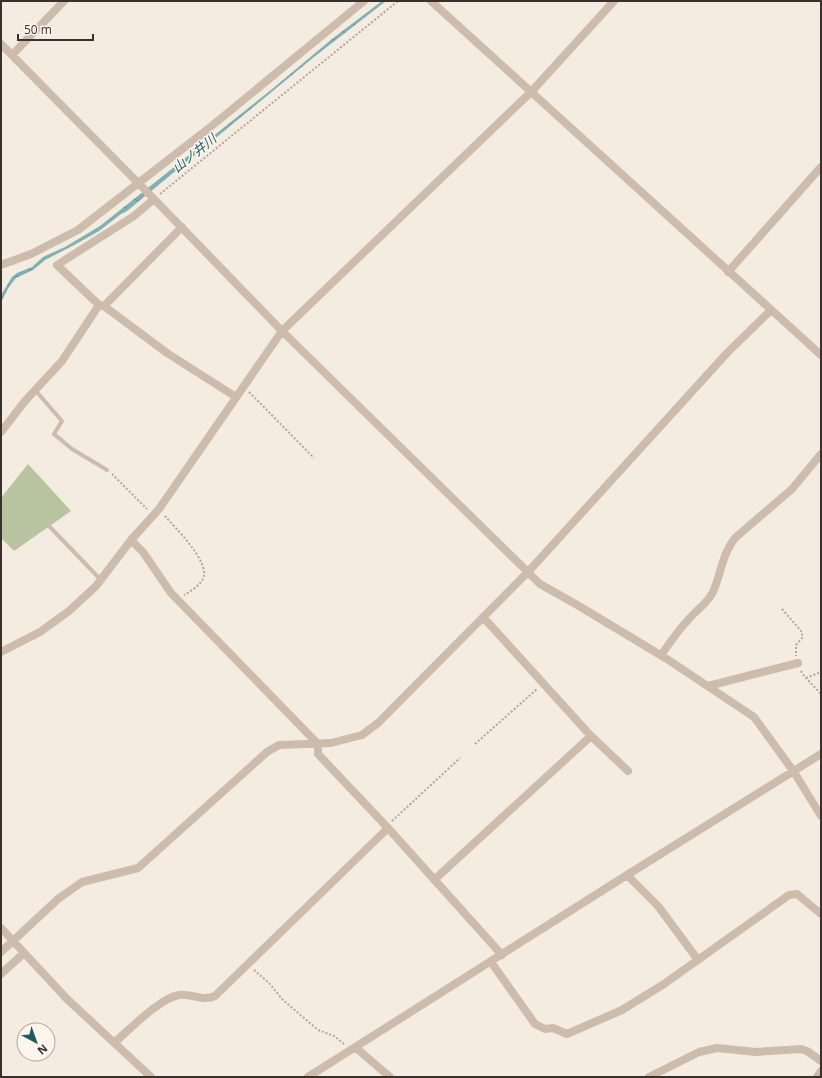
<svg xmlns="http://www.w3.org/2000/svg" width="822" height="1078" viewBox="0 0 822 1078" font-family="'Open Sans','Noto Sans JP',sans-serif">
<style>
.green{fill:#b8c4a0}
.water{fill:url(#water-ripples)}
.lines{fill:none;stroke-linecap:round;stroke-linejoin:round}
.path{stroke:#b9a596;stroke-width:2;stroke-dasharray:2 2;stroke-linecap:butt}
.service{stroke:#cdbbac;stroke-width:4}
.minor{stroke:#cdbbac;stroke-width:8}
.labels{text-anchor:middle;stroke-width:3;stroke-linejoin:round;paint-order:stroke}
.water-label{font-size:13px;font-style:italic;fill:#1f5a5e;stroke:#fbf5ee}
</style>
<defs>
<pattern id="water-ripples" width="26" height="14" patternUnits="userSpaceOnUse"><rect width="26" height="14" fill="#7fb0b2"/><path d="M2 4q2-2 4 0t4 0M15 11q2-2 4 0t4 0" fill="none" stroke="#699091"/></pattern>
</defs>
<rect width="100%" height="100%" fill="#f4ebe1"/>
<path class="green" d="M28 464 71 511 14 551 1 538V498Z"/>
<path class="water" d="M382 1H386L314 57 127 211 121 214 99 231 76 244 45 260 33 270 16 278 9 287 1 302V295L12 277 17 273 32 267 43 257 65 247 100 226 271 90 332 39Z"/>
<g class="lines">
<path class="path" d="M160 194 398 1
M249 392 314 458
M112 474 147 509
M165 516C175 528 211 562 203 579 199 586 191 591 184 595
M782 609 801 631 803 637 796 645V656
M801 671 805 677 821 694
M806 678 821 672
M475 744 537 689
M392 821 460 758
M254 970 269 983 283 1000 318 1030 334 1036 344 1044"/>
<path class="service" d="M35 390 62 421 54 434 72 449 107 470
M49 526 101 580"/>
<path class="minor" d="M431 1 821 355
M1 44 154 199 282 331 540 584 579 606 667 659 754 717 794 772 821 816
M12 55 64 1
M154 199 134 216 57 265 99 305 104 306 167 353 236 397
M1 265 31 254 78 230 208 129 364 1
M728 272 821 167
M104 306 182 227
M1 432 25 401 62 361 99 305
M131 540 143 552 171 593 318 744V754L388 828 502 955
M483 617 590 735 628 771
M1 652 40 632 69 611 96 586 131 540 159 509 282 331 531 92 614 1
M661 655C670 643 678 630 689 619 697 609 707 604 713 592 721 574 722 554 735 538L792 489 821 454
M708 686 798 663
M627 875 658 906 698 960
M434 880 591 736
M1 928 67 999 151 1077
M1 952 58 899 82 882 138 868 267 752 279 745 331 743 362 735 378 723 528 572 727 353 771 310
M491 962 535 1024 545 1029 553 1028 567 1034 622 1010 664 984 789 895 797 894 821 914
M1 974 24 953
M114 1043C129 1030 160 998 179 995 192 993 202 1002 215 996L388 828
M355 1047 390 1077
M308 1077 627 875 821 754
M649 1077 699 1052 717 1048 756 1052 801 1049 807 1051 821 1061
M817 1077 821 1071"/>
</g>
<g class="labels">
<g class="water-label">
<text transform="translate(194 153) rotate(-39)" y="5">山ノ井川</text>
</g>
</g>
<rect width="822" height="1078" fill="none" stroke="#3b302b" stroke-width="4"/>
<g transform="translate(36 1042) rotate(139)"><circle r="19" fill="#fbf5ee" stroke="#aea6a0"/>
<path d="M0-3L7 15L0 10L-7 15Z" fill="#1f5a5e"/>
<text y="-6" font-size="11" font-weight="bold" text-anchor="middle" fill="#3b302b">N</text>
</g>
<path d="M18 34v6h75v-6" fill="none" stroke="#3b302b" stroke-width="2"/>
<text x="24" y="34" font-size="12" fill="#3b302b" stroke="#fbf5ee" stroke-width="3" paint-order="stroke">50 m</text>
</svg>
